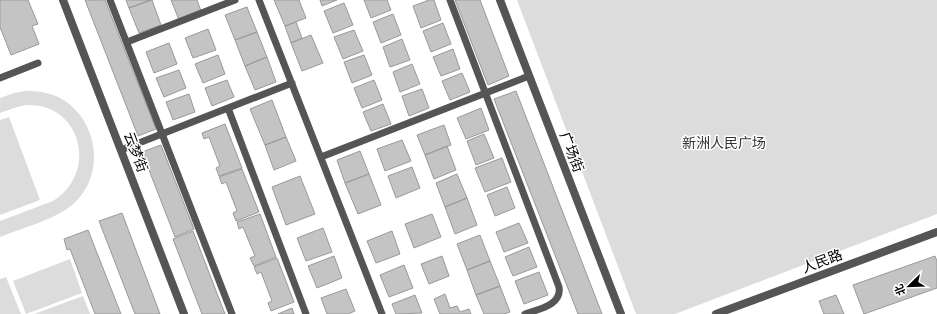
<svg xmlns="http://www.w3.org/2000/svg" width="937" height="314" viewBox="0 0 937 314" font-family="Manrope,'Noto Sans SC',sans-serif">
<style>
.green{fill:#dcdcdc}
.building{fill:#c4c4c4;stroke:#999}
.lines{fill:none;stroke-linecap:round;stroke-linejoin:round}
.service{stroke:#555;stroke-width:7}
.tertiary{stroke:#555;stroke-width:8}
.labels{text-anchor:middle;stroke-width:3;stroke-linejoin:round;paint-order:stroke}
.park-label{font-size:14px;fill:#333;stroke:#fff}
.street-label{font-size:14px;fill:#000;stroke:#fff}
</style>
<rect width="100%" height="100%" fill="#fff"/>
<path class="green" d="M517 0H937V214L675 314H636Z
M25 91C37 91 47 92 58 97 95 115 106 167 79 198 63 218 24 227 0 237V221L53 201C99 172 81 103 27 105 17 106 9 110 0 113V98L14 93Z
M9 117 40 200 0 215V120Z
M70 259 82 293 26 314 13 281Z
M6 277 21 314H0V279Z
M83 296 90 314H34Z"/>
<path class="building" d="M0 0H28L38 24 32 26 39 44 11 55 0 27Z
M85 0H105L156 129 138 136Z
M126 0H151L129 8Z
M152 0 161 25 139 33 129 8Z
M171 0H197L201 11 179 20Z
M274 0H299L306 18 285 26Z
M320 0H337L322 6Z
M364 0H387L391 10 371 18Z
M429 0H434L441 20 421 28 413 6Z
M455 0H480L509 76 488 85Z
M344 3 353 25 333 33 324 11Z
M247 7 257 32 235 40 225 15Z
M393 14 401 35 381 43 373 22Z
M296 22 302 38 291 43 285 26Z
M443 23 451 44 431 52 423 31Z
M208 29 216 50 193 58 185 38Z
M354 30 363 51 343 59 334 37Z
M257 32 267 57 245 66 235 40Z
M311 35 323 63 302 71 291 43Z
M402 39 410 60 390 67 383 47Z
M169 43 177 64 154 73 146 52Z
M453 49 460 69 441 76 433 57Z
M218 55 225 74 203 83 195 64Z
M364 55 372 75 352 83 344 62Z
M267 57 276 82 255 90 245 66Z
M412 64 420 84 400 92 393 72Z
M179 70 186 88 164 97 156 78Z
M462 73 470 92 450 100 442 81Z
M227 80 234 97 212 106 205 88Z
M374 80 382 100 362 108 354 88Z
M422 89 429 108 409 116 402 96Z
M516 91 602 314H578L494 99Z
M189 94 195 112 173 120 166 102Z
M272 100 286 137 265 145 250 109Z
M383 104 391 124 371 131 363 112Z
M481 108 489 130 466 139 457 118Z
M225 124 242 168 219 176 216 168 220 166 209 137 204 139 202 133Z
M444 125 451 145 425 155 417 135Z
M484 134 494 158 476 165 467 141Z
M286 137 296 161 274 170 265 145Z
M402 140 411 161 385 171 377 149Z
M161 145 194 229 175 237 142 152Z
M447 146 456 170 434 179 425 155Z
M360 151 369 174 345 183 337 160Z
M502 158 511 182 485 192 475 168Z
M412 167 420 188 396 198 388 176Z
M242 169 259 212 236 221 233 213 237 211 226 182 222 184 219 177Z
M369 174 381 205 358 214 345 183Z
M457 174 467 198 445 207 436 183Z
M300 176 315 214 286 225 272 187Z
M507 187 515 208 495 216 487 195Z
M467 198 477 225 455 234 445 207Z
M122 213 160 314H135L99 221Z
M260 214 276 257 254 266 250 258 255 256 243 227 239 229 237 222Z
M432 214 441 237 414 248 405 224Z
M519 223 528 243 504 252 496 232Z
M323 228 332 252 306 261 297 238Z
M88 230 121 314H95L70 249 67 250 64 239Z
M193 231 225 314H202L173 239Z
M392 231 400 254 376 263 367 241Z
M480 235 490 261 467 270 457 244Z
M529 247 537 267 513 276 505 257Z
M334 256 342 278 317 288 308 266Z
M442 256 449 276 429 284 421 264Z
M935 256 937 261V288L864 314 853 285Z
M277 258 294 302 271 311 268 303 272 301 261 272 257 274 254 267Z
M490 261 500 286 476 295 467 270Z
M404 265 413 288 389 297 380 275Z
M539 272 548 295 524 304 515 281Z
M500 286 510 312 504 314H484L476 295Z
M346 289 355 311 348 314H327L321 298Z
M445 294 450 308 457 306 460 312 469 309 471 314H440L434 299Z
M415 295 422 313 396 314 392 304Z
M836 295 844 314H824L819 301Z
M292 308 294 314H278Z"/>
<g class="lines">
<path class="service" d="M110 0 232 314
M259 0 382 314
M450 0 559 287C562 305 539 309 525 314
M127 42 235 0
M0 78 38 63
M228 108 306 314
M121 150 292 83
M321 157 529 76"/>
<path class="tertiary" d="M63 0 184 314
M500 0 621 314
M716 314 937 232"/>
</g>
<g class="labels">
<g class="park-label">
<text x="724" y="148">新洲人民广场</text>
</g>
<g class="street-label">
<text transform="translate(136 152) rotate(69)" y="5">云梦街</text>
<text transform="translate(572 152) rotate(69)" y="5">广场街</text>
<text transform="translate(822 261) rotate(-20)" y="5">人民路</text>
</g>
</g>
<g transform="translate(909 286) rotate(247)" stroke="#ffffff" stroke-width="3" paint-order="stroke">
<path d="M0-3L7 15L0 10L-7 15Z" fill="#000000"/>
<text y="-6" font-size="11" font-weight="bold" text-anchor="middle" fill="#000000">北</text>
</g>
</svg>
